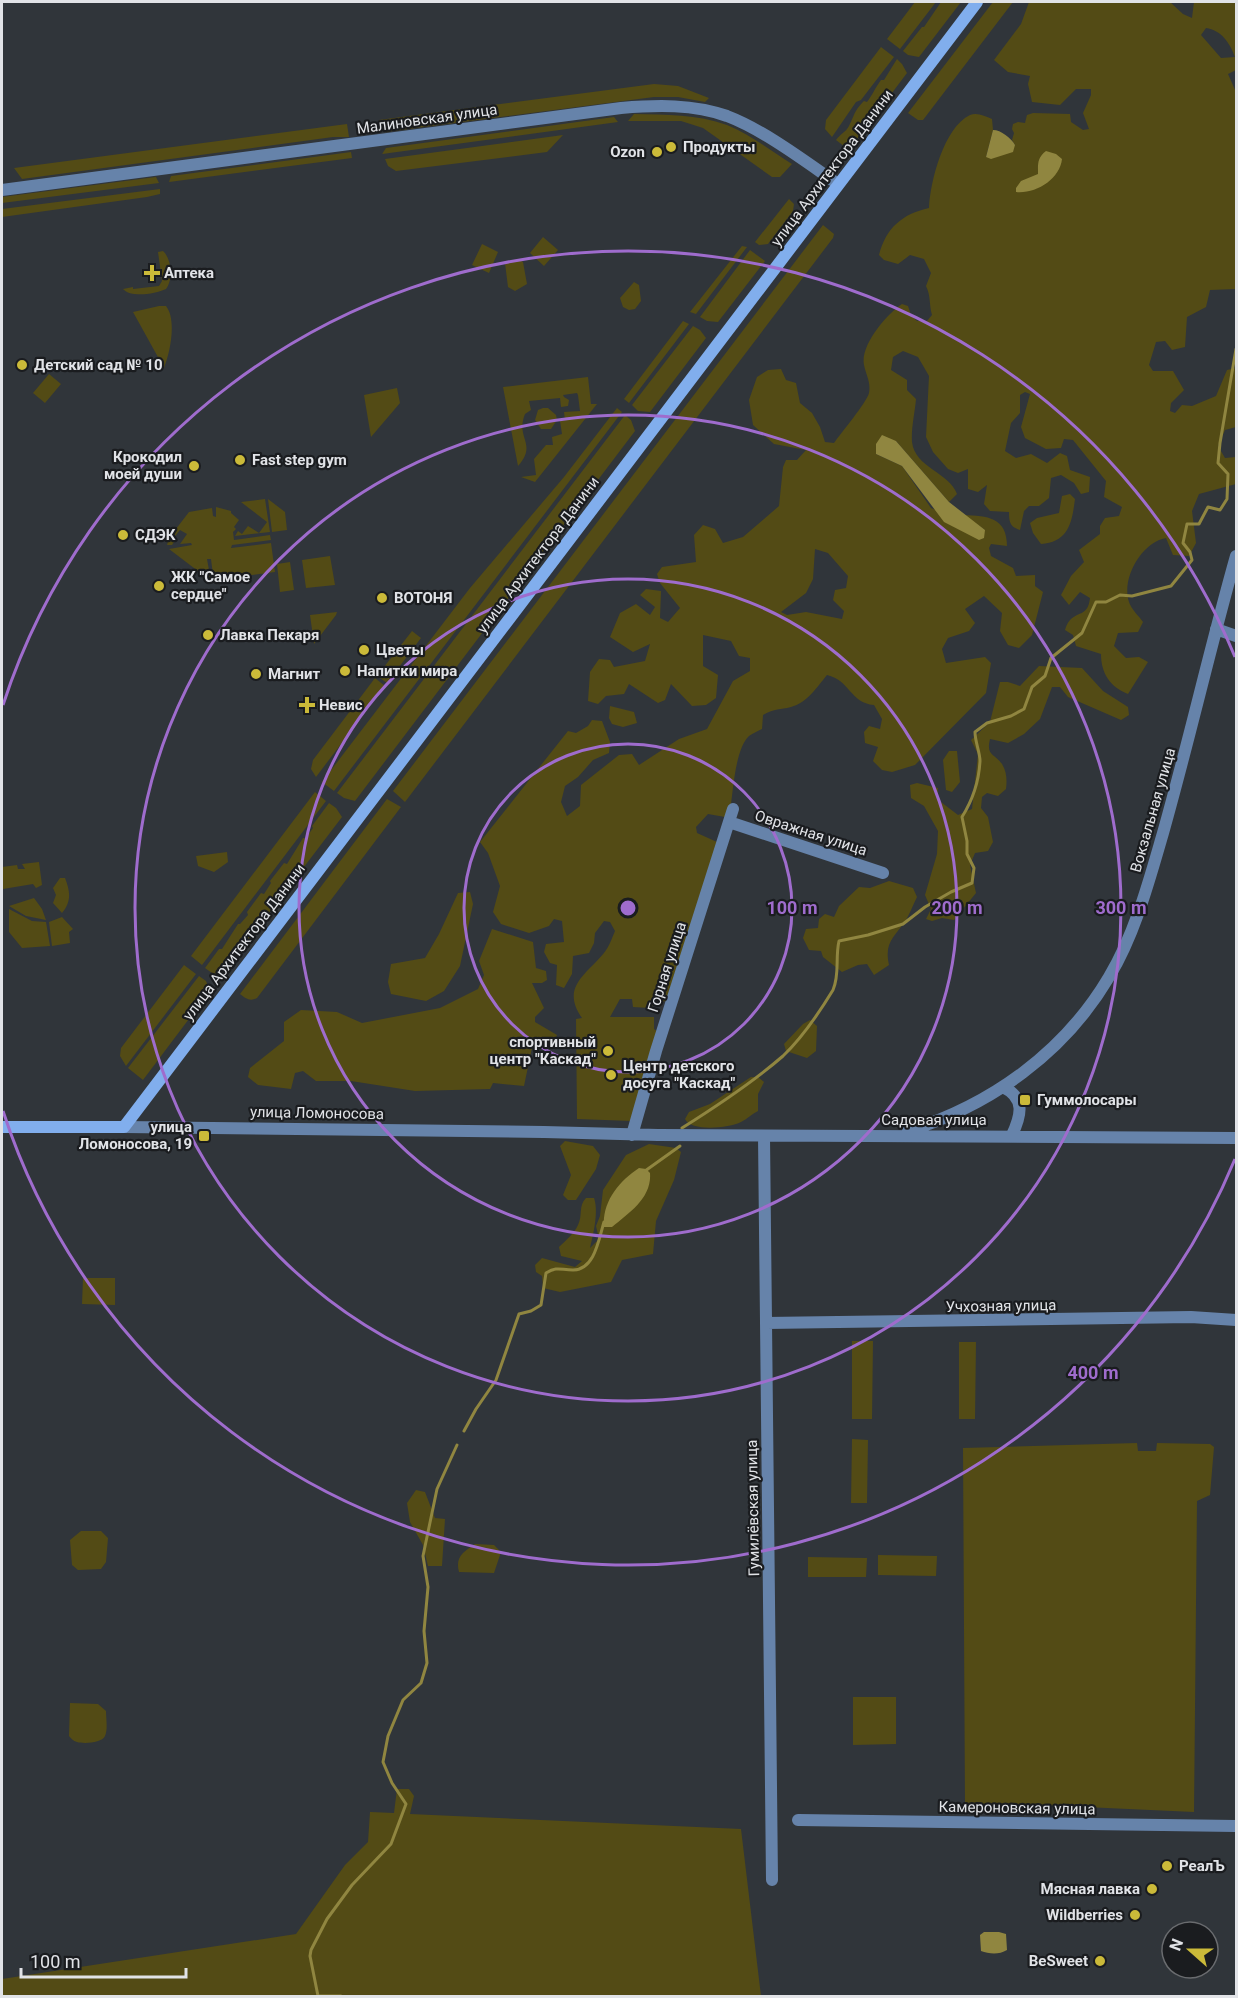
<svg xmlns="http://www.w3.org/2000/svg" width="1238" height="1998" viewBox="0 0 1238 1998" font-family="Roboto,sans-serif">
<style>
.green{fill:#534b15;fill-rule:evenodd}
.water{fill:#908640}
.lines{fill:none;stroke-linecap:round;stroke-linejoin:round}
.stream{stroke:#908640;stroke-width:3}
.street{stroke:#6683aa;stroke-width:12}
.secondary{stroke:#81aeed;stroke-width:12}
.ring{fill:none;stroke:#9f6ccd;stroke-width:3}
.poi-dot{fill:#cbba39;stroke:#1a1c1f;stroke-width:2}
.labels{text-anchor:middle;stroke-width:4.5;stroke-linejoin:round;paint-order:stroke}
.street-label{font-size:15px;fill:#e1e3e7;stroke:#1a1c1f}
.poi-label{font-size:15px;font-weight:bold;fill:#e1e3e7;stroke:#1a1c1f;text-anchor:start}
.centre{fill:#9f6ccd;stroke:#1a1c1f;stroke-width:3}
.ring-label{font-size:18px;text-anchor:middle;font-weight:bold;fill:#9f6ccd;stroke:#1a1c1f;stroke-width:4.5;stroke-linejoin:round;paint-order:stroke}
</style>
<rect width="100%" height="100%" fill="#30353a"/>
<path class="green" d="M915 2H936L900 49 887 39Z
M941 2H961L919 57 908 55 903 51 922 27H924Z
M993 2H1013L923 120H918L908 113Z
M1029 2H1170L1183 14 1192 18 1194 2H1236V70L1228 74 1236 92V187L1235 191 1236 194V289L1210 290 1206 307 1187 317 1185 347 1172 350 1165 341 1156 342 1149 365 1153 371H1173L1184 390 1171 403 1170 411 1175 413 1182 405 1192 406 1216 396 1227 370 1236 368V427L1225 430 1218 446 1225 458 1236 457V484L1199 494 1192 511 1196 543 1189 556 1173 555 1166 538C1142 542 1121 578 1129 602 1131 609 1139 616 1143 622L1138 632 1118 633 1114 646 1126 658 1139 657 1148 662 1128 694C1110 687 1101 673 1101 654L1076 646 1073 635 1065 630C1066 627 1067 623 1070 620 1079 611 1088 616 1090 598L1080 592 1069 605 1061 595 1071 576 1084 562 1079 550 1100 534V526L1105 518 1119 516 1122 507 1104 497 1106 481 1073 440 1064 439 1061 448 1046 449 1025 438 1021 427 1030 394 1025 392 1020 395V413L1011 423 1005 451 1016 458 1031 454 1047 463 1060 453 1067 456 1070 470 1090 477 1089 492 1081 494 1074 483 1061 475 1051 478 1049 498 1039 506H1029L1024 511 1020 530C1010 527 1009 522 1009 512L990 511 984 504 987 485 978 492 968 489V469L958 473 948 469 933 452 926 437 929 376 918 357 903 351 893 357 891 370 907 380V390L916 399C915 412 911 428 912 442 915 468 949 472 957 494L949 502 896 441 876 454 902 466 931 508 985 530 964 515C987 516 1007 517 1007 546L991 544 989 548 991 556 1013 568 1016 576 1035 575V586L1043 592 1032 635 1019 648 1008 645 1000 631 1002 613 984 596 965 609 975 623 969 631 948 638 942 649 946 663 985 657 991 663 986 693 915 765 892 772 882 770 873 761 878 747 865 743 864 732 869 726 880 729 882 719 874 705C850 703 850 680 827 675 817 687 807 703 791 707 780 710 775 708 763 715L762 729C758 731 753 733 749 736 735 749 733 792 730 812L725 817 708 814 696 827 697 833 717 842 666 1001 655 1003 650 1008 633 1007 632 999H620L610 1017H654V1029L658 1032 632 1121 577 1119 576 1019 582 1018C560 987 587 974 604 953 609 947 612 938 615 931L610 922 604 921 595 933 594 943 589 953 573 956 572 974 564 988 556 985 557 965 550 963 544 952 546 944 564 942 562 921 554 919 549 926 529 933 501 924 493 912 500 886 488 853 480 842 568 731 576 733 588 726 592 720 602 721 610 742 609 753 593 760 578 777 565 786 561 802 567 816 580 806 581 785 619 755 632 754 639 765 679 739 707 729 733 681 750 671V658L739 656 731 641 703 635V666L718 675 716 698 706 705 692 706 671 684 665 700 658 703 629 684 624 694 606 696 598 704 588 701 590 672 599 659 610 660 614 667 645 661 650 644 633 652 610 637 620 613 636 604 650 615 655 607 640 595 646 589 661 591 660 618 668 622 680 608 660 583 657 574 662 567 696 562 694 535 703 525 715 529 723 543 743 537 779 506 783 467 786 460H797L806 450 774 444 753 425 749 400 757 377 768 370 781 369 786 380 796 383 800 403 812 413 820 427 825 442 834 443C841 433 867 402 869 393 871 382 866 375 864 365 860 345 887 314 902 304L908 306 911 315 917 321H927L932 315C929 305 931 296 926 286L931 273 924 259 910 255 898 264 884 260 879 255C886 228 902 214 929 208 930 182 944 127 970 115 977 112 985 116 992 119L993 130 986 157 1015 145 1012 140 1014 133 1012 129 1013 124 1018 122 1025 123 1027 115 1033 113 1070 114 1071 122 1083 130 1089 129 1083 113 1091 95V89H1076L1060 105 1032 102 1028 84 1030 76 1008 72 994 60 1021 24ZM1206 28C1221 30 1230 43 1235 57L1221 58 1201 35ZM815 549 828 553 848 576 846 588 835 590 833 600 844 611 842 619 806 612 787 615 781 612 806 593 813 579Z
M881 47 894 57 861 100 856 102 832 137 825 129 826 120Z
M897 59 902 64 907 73 849 150 836 140C840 134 846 132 849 126 855 114 854 111 864 101L867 102C873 94 875 88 881 80H884Z
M654 84 678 86 709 98 705 102 678 97H654L385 132 380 127 379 120Z
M634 114C666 115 697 114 727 125 750 134 771 151 792 164L780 177H772L703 128 681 121H628Z
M614 117 618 122 382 154 386 148Z
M347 124 349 137H333L22 179 14 168Z
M563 135 547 152 396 171 388 166 385 159Z
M351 152 352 158 169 182 171 176Z
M156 177 159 183 2 203V197Z
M160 189V194L147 197 2 217V209Z
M789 199 794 204 793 211 768 244 759 245 755 242Z
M823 225 834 234 833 238 405 802 393 791Z
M543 237 558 250 544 266 530 253Z
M482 244 498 252 489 273 472 265Z
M742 246 747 247 696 314 690 312Z
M750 250 765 261 718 322 707 321 700 317Z
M163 251C172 259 173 280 166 289 155 294 131 298 123 289L133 287V289L159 286 162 281 158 252Z
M518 259 523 262 527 284 515 291 508 287 505 263Z
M634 282 639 285 641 301 635 309 629 310 623 307 620 298Z
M159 306H166C177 320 170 353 164 368L133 312Z
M683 321 689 324 629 403 624 399Z
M693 326 700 330 706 338 650 412 638 411 632 405Z
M49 374 61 384 45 403 33 393Z
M588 377 591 404H597L535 482 521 477 536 475 534 459 546 445H553L552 437 562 434 560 421 565 420 564 412 580 411 578 395 577 393 563 395 564 397 569 400 568 406 561 407 560 398 529 401 531 410 525 414C515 439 538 443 518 466L503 387Z
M397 388 400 403 371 437 364 395Z
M543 408H548L556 415 557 420 551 429H541L535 420 538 410Z
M617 408 622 412 334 791 322 782 470 588 564 477Z
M625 415 631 420 635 431 355 801 344 798 337 793Z
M1070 494 1075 499C1072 522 1069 542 1041 544L1033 533 1030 523 1037 518 1059 513 1062 496Z
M265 499 270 532 235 536 238 531 242 534 248 526 259 533 267 522 241 502Z
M268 499 285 512 287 530 272 532Z
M216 507 231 511V513L239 520 234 527 236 529 233 532 234 540 270 535 271 540 232 545 231 548 271 543 275 572 244 576V580L214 583 211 559H207L211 581 169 549 192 545 191 543 180 544 187 534 180 530 172 540 174 542 172 545H167L169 538 189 512 212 508 213 516 216 517Z
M330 556 335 585 306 588 302 560Z
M290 562 294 590 280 592 277 564Z
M337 612 336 615 314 644 310 615Z
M412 631 421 638 387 683 377 676Z
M1039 666 1082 668 1103 691 1128 707 1129 715 1121 720 1068 697 1060 687H1052L1040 719 1024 734 1008 743 990 739C986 756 994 753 1002 764 1007 772 1007 781 1006 789L998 796 987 793 982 797 981 808 988 817 993 842 988 851 975 853 970 865 976 893 954 920 942 918 932 921 926 919 931 909 925 895 937 854 938 831 924 806 911 798 910 785 917 783 938 788 937 799 958 815 972 809 978 754 971 740 990 722 1000 682H1008L1020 686Z
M375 678 385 686 316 777 311 769 313 760Z
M610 706 634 712 637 723 623 727 612 724 609 718Z
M949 751H957L960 782 952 792 946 790 943 760Z
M315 792 326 801 202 965 191 956Z
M387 799 401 807 257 998C250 1002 245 998 240 994Z
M329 803 336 808 342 817 222 975 212 973 205 968 219 949H222L238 924H240L248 915 247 912 261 893 264 894 271 883 270 881 284 863 287 864 303 838H306L313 828 312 826Z
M227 852 228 862 214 872 198 866 196 856Z
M39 862 42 885 36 888 33 884 3 889 2 867 17 865 18 869H25L22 864Z
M60 878H65C70 891 72 901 62 913L53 903 56 895 53 888Z
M889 881 913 888 917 897C913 905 910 913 906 920 894 938 884 942 889 965L874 975 867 964 858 965 842 972 823 957 821 951 809 950 803 938 806 929 818 928 819 919 825 914 834 917 839 906 859 887 870 888Z
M470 892 473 904 460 966 444 991 426 1001 391 994 388 982 391 964 425 958 439 934 458 893Z
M34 898 42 909 46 920 26 916 9 906Z
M9 909 32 921 46 922 50 946 22 948 9 932Z
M62 917 73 929 69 932 70 943 52 946 49 922Z
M492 929 533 942 536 968 546 971 547 980 542 983H532L544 1008 535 1017V1022L557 1035 554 1043H533L524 1086 493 1083 490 1089 415 1091 351 1081H316L303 1071 295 1073 291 1089 258 1085 248 1077 250 1068 284 1041V1022L301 1010 337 1012 362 1023 440 1008 478 989 484 975 479 961Z
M184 965 196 974 126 1066 120 1056 121 1048Z
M199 976 206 981 210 991 143 1080 128 1068Z
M810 1020 817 1026 816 1051 807 1058 786 1051 784 1044 803 1024Z
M751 1077H758L764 1082 758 1094V1111C752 1114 747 1119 741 1122 729 1128 691 1132 685 1119L689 1112 710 1104Z
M565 1141 593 1146 600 1155 596 1169 576 1200H568L563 1195 571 1175 560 1146Z
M649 1144 676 1148 681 1152 674 1180 656 1221 653 1254 622 1260 611 1282 560 1292 543 1288 542 1276 536 1272 535 1265 542 1258 575 1267 582 1261 561 1256 559 1247C566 1240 574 1234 578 1225 583 1215 578 1206 586 1198H594C599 1212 593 1235 590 1248L599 1239 596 1226 600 1216 603 1190 626 1155Z
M83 1278H115V1305L82 1304Z
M852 1341H873L872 1419H852Z
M959 1342H976L975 1419H959Z
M852 1439 868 1440 867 1503H851Z
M1137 1443 1138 1451H1156L1157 1443 1210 1444 1214 1447 1210 1495 1197 1501 1194 1812 1041 1805 965 1806 963 1448Z
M416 1490 425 1492 435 1518 445 1519 442 1566H428L423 1545 410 1522 407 1503Z
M81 1531H101L108 1538 106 1562 101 1569 78 1570 72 1565 70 1540Z
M475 1544 494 1545 501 1552 494 1573 459 1572C455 1557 463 1552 475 1544Z
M878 1555 937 1556 936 1576 878 1575Z
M808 1557 867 1558 866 1577H808Z
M853 1697H896V1744L853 1745Z
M70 1703 98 1704 106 1711C106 1718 108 1730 105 1736 102 1743 84 1744 77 1742 73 1741 71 1738 69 1736Z
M397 1789H409L414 1796 410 1814 741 1829 761 1996H2V1979L296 1934 345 1865 368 1842 370 1812 394 1813Z"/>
<path class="water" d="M993 130C1001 130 1011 138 1015 145L1013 152 991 159 986 157Z
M1046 151 1056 154 1062 159C1060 179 1036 194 1016 192V188L1021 181 1038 174C1038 164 1037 158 1046 151Z
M882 435 896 441 949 502 985 530 984 538 979 540 944 522 902 466 876 454V444Z
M639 1168 646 1169 650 1173C652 1198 629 1213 612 1227H604C602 1202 619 1181 639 1168Z
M984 1932H999L1006 1934 1007 1950C999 1955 989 1954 981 1951L980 1935Z"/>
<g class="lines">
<path class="stream" d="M682 1128C717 1106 752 1083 783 1056 803 1037 819 1013 833 990 840 974 835 958 839 941L868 935 903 924 925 907 951 892 972 883 974 868 967 854V841L962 817C972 801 979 781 980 761 980 752 975 742 975 732L987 723 1011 716 1024 709 1032 687 1045 676 1051 658 1082 633 1096 602H1106L1120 595 1132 596 1171 586 1192 560 1190 552 1183 543 1187 524H1199L1208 507 1220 510 1227 499 1228 474 1218 463 1220 443 1236 349
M645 1171 680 1146
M464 1431 476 1409 496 1380 519 1314 531 1311 541 1305 546 1273C558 1266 560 1270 573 1270 595 1270 599 1238 604 1222
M318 1996 310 1956 311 1950 327 1919 352 1885 391 1844 406 1804 392 1783 383 1762 388 1736 403 1700 421 1683 427 1663 424 1631 428 1587 423 1556 437 1489 457 1445
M318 1996H341"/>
<path class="street" d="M2 190 621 108C657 105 693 104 727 116 764 130 806 162 838 184
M1216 629 1236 636
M729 822 883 873
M1003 1087C1026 1098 1021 1116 1012 1135
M124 1127 544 1132 658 1135 1236 1138
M908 1131C991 1105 1064 1053 1109 977 1135 934 1149 881 1163 833 1189 741 1210 648 1236 556
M632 1135 656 1051 733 809
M764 1136 772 1880
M766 1323 1191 1317 1236 1320
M798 1820 1236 1826"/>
<path class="secondary" d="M2 1127H124L977 2"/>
</g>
<g class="ring">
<circle cx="628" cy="908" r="164"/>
<circle cx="628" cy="908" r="329"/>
<circle cx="628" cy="908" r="493"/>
<path d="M1235 1159A657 657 0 0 1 3 1111M3 705A657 657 0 0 1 1235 657"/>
</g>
<g class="poi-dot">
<circle cx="671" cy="147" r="6"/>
<circle cx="657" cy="152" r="6"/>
<path d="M149 264h6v6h6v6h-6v6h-6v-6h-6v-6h6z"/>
<circle cx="22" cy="365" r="6"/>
<circle cx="240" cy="460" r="6"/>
<circle cx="194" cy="466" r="6"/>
<circle cx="123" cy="535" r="6"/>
<circle cx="159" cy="586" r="6"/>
<circle cx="382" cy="598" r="6"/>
<circle cx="208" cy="635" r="6"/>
<circle cx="364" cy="650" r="6"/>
<circle cx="345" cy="671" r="6"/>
<circle cx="256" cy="674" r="6"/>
<path d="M304 696h6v6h6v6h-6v6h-6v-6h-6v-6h6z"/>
<circle cx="608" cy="1051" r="6"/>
<circle cx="611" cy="1075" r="6"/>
<rect x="1019" y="1094" width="12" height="12" rx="3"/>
<rect x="198" y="1130" width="12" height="12" rx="3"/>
<circle cx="1167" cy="1866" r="6"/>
<circle cx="1152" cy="1889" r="6"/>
<circle cx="1135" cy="1915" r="6"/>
<circle cx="1100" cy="1961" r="6"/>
</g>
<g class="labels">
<g class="street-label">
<text transform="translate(427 119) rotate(-8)" y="5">Малиновская улица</text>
<text transform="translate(832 168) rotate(-53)" y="5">улица Архитектора Данини</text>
<text transform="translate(538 555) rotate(-53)" y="5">улица Архитектора Данини</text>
<text transform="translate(1153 810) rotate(-74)" y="5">Вокзальная улица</text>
<text transform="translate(811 833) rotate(18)" y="5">Овражная улица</text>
<text transform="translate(244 942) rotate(-53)" y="5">улица Архитектора Данини</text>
<text transform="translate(667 967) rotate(-72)" y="5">Горная улица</text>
<text transform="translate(317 1113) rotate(1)" y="5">улица Ломоносова</text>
<text x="934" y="1125">Садовая улица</text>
<text transform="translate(1001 1306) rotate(-1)" y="5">Учхозная улица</text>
<text transform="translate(753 1508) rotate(-91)" y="5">Гумилёвская улица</text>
<text transform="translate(1017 1808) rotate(1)" y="5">Камероновская улица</text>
</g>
<g class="poi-label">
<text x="683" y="152">Продукты</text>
<text x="645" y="157" text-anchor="end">Ozon</text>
<text x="164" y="278">Аптека</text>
<text x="34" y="370">Детский сад № 10</text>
<text x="182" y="462" text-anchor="end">Крокодил<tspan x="182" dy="17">моей души</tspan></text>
<text x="252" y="465">Fast step gym</text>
<text x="135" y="540">СДЭК</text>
<text x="171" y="582">ЖК "Самое<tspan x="171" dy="17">сердце"</tspan></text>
<text x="394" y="603">ВОТОНЯ</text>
<text x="220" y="640">Лавка Пекаря</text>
<text x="376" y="655">Цветы</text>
<text x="357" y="676">Напитки мира</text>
<text x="268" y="679">Магнит</text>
<text x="319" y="710">Невис</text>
<text x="596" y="1047" text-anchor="end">спортивный<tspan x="596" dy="17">центр "Каскад"</tspan></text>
<text x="623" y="1071">Центр детского<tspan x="623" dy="17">досуга "Каскад"</tspan></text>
<text x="1037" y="1105">Гуммолосары</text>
<text x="192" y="1132" text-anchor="end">улица<tspan x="192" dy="17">Ломоносова, 19</tspan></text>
<text x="1179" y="1871">РеалЪ</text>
<text x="1140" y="1894" text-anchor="end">Мясная лавка</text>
<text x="1123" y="1920" text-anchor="end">Wildberries</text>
<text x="1088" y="1966" text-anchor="end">BeSweet</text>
</g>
</g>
<circle cx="628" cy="908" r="9" class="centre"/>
<g class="ring-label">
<text x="792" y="914">100 m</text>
<text x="957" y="914">200 m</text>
<text x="1121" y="914">300 m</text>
<text x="1093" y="1379">400 m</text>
</g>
<rect width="1238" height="1998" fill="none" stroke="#e1e3e7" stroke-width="6"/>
<g transform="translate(1190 1950) rotate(291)"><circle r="28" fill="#1a1c1f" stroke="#6a6c6f" stroke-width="1.5"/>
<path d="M0-4.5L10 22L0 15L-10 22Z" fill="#cbba39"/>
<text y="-9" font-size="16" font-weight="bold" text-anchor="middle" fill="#e1e3e7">N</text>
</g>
<path d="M21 1968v9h165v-9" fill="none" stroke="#e1e3e7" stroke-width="3"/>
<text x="30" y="1968" font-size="18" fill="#e1e3e7" stroke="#1a1c1f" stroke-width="4.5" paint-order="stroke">100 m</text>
</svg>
